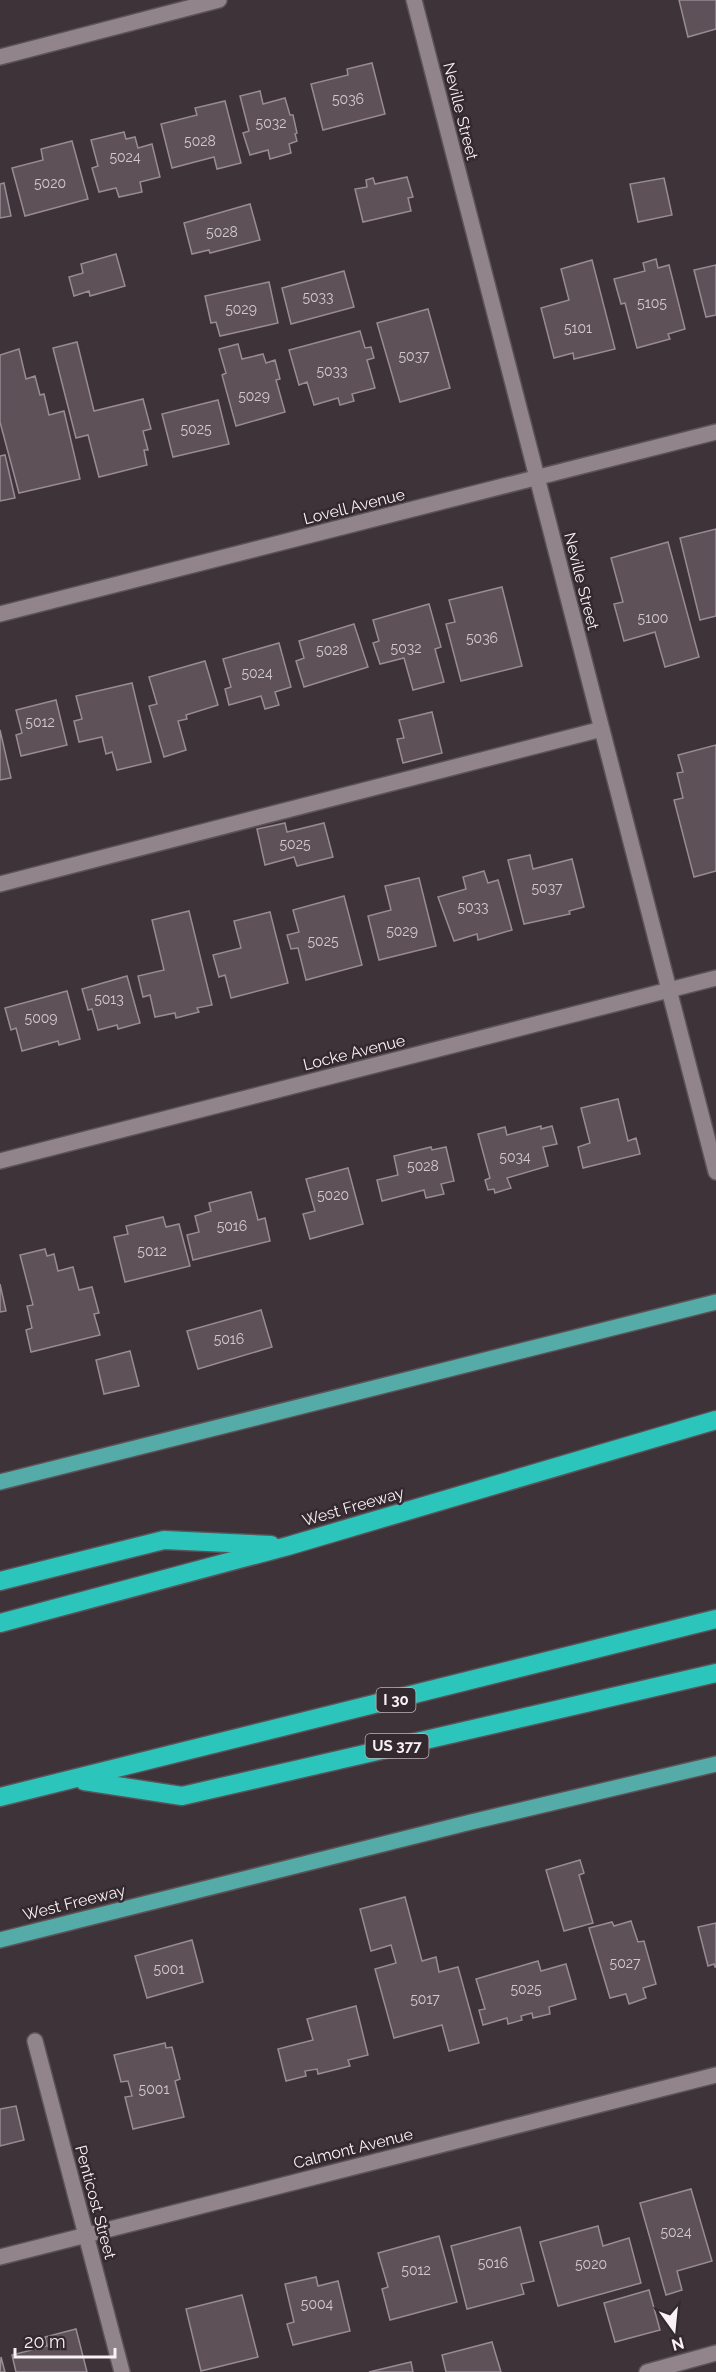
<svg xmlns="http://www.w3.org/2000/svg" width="716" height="2372" viewBox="0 0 716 2372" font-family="Raleway,sans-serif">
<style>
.building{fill:#5e5258;stroke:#988b92;stroke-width:1.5}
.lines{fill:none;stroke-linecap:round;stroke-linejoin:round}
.minor-casing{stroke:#5b5357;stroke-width:18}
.major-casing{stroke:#5b5357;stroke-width:18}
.highway-casing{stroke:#5b5357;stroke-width:21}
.minor{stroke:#91858b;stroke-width:15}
.major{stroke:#54aba8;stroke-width:15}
.highway{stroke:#2bc5bc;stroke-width:18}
.labels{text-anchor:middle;stroke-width:5;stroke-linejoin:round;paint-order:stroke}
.number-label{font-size:14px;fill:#d2c9ce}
.shield{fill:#33292e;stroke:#bdb5b9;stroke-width:1.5}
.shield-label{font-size:15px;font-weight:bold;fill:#f8f1f5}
.street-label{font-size:16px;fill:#f8f1f5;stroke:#33292e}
</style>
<rect width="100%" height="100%" fill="#3e3338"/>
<path class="building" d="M679 0H716V29L688 37Z
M372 63 385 114 323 130 311 84 348 75 347 69Z
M260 91 263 104 285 98 290 115H293L297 133 295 134 297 141 289 144 291 153 270 159 268 150 250 155 243 133 249 131 240 96Z
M225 101 241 163 217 169 214 157 172 168 161 124 197 115 195 108Z
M124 132 126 139 135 137 138 148 152 144 160 177 140 182 142 192 119 197 116 188 99 192 92 168 98 166 91 140Z
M72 141 88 199 25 216 12 168 43 160 41 149Z
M407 177 413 197 408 198 411 211 363 222 355 189 367 187 366 180 373 178 375 184Z
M664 178 672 215 638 222 630 184Z
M4 183 11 216 0 218V184Z
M250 204 260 240 210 253 209 250 192 254 184 223Z
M116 254 125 286 90 296 89 291 74 296 69 277 83 273 81 264Z
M656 259 658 268 669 265 685 329 668 334 670 339 637 348 625 303 621 304 614 279 645 271 643 263Z
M592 260 615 349 574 359 573 353 554 358 541 308 569 300 561 269Z
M716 265V315L706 317 694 270Z
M344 271 354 307 291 324 282 288Z
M269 282 278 323 220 336 216 322 211 323 205 296Z
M428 309 450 388 400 402 377 323Z
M360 331 365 348 371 347 374 358 367 360 375 388 352 394 354 401 340 405 338 398 314 405 307 382 299 385 289 350Z
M77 342 94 411 143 399 151 429 143 431 148 450H144L147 465 99 477 88 435 76 438 53 348Z
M238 344 242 359 263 354 266 363 275 360 280 379 276 380 285 412 236 426 222 375 226 373 219 349Z
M19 349 26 379 35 376 40 395 44 394 49 415 64 411 80 479 19 493 0 422V355Z
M218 400 229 444 173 457 162 414Z
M5 455 15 498 0 501V456Z
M716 529V616L700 620 680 538Z
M668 542 699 657 665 667 655 632 624 641 614 604 623 602 611 558Z
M502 587 522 666 461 681 446 624 455 622 449 600Z
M429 604 441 647 435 649 444 682 413 690 404 658 380 664 373 643 379 641 373 620Z
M354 624 368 667 304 687 296 661 304 658 299 641Z
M279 643 291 687 275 692 279 705 265 709 261 696 229 705 225 689 231 687 223 659Z
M205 661 218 705 186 715 187 719 178 721 186 750 164 757 149 706 157 704 149 677Z
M132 683 151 762 117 770 112 752 106 754 102 737 79 742 74 721 82 719 76 696Z
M56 700 67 745 21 756 16 735 22 733 16 710Z
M432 712 442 753 403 763 397 739 404 738 399 720Z
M0 730 11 778 0 780Z
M716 745V871L694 877 674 800 683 798 677 773 683 772 678 755Z
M285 823 287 832 324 823 333 857 297 866 294 857 265 865 257 829Z
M530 855 533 869 572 859 584 907 569 911 570 914 524 924 508 860Z
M484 871 488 883 498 880 512 930 478 940 477 934 454 941 438 897 466 889 463 877Z
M419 878 436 946 379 960 368 916 391 910 385 886Z
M344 896 362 965 306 980 298 948 291 949 287 935 299 932 293 910Z
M189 911 212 1005 197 1008 199 1012 176 1018 175 1013 155 1017 150 995 143 997 138 976 164 970 152 920Z
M270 912 288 983 231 998 225 975 219 977 213 955 241 948 234 921Z
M127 976 140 1023 118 1029 117 1025 98 1030 92 1009 88 1010 82 989Z
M67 991 80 1039 59 1045 58 1041 22 1051 16 1028 11 1030 5 1008Z
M618 1099 628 1141 636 1138 640 1154 583 1168 578 1147 590 1143 581 1108Z
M541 1126V1129L552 1126 557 1144 543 1147 548 1166 507 1178 511 1188 495 1193 494 1189 488 1190 485 1180 490 1178 478 1134 505 1127 507 1135Z
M431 1147 432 1150 446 1147 454 1181 441 1184 444 1194 426 1198 424 1190 382 1201 377 1180 398 1175 394 1156Z
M348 1168 363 1224 310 1239 303 1214 315 1211 306 1179Z
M251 1192 258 1220 265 1218 270 1241 193 1260 187 1235 199 1232 195 1216 211 1211 209 1203Z
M163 1217 166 1227 179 1224 190 1266 125 1282 114 1237 128 1234 126 1226Z
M45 1249 47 1256 54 1254 58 1271 73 1267 79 1290 92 1287 99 1313 94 1314 100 1335 31 1352 26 1330 32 1328 27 1306 33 1305 20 1255Z
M0 1284 6 1311 0 1312Z
M261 1310 272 1347 198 1369 187 1331Z
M130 1351 139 1386 104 1394 96 1360Z
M580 1860 584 1873 579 1875 593 1923 564 1931 546 1870Z
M405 1897 422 1961 436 1957 439 1972 458 1967 479 2043 449 2051 442 2025 394 2038 375 1969 396 1963 391 1945 371 1951 360 1909Z
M631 1921 638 1942 644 1941 656 1984 643 1988 646 1998 629 2004 626 1994 610 1998 589 1928 612 1922 614 1926Z
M716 1923V1967H715L714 1964 708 1966 698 1927Z
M192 1940 203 1982 147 1998 135 1956Z
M538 1961 541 1971 566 1964 576 1999 549 2007 550 2014 533 2018 532 2013 521 2016 522 2020 508 2024 507 2018 483 2025 479 2010 485 2009 476 1979Z
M356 2006 368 2055 348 2060 350 2066 318 2074 317 2069 305 2071 306 2076 286 2081 278 2049 313 2040 307 2019Z
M165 2043 166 2048 172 2047 180 2079 175 2081 184 2117 133 2129 125 2097 132 2096 128 2081 121 2082 114 2055Z
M16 2106 24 2140 0 2146V2109Z
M691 2189 712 2261 677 2271 682 2290 666 2295 640 2203Z
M598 2226 603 2246 629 2238 641 2283 558 2306 540 2242Z
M520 2227 534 2281 521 2284 524 2294 467 2309 451 2246Z
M439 2236 457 2302 390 2320 382 2289 388 2287 378 2253Z
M316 2277 318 2286 338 2281 350 2331 293 2345 287 2324 294 2322 285 2284Z
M649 2290 660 2330 615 2342 604 2303Z
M242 2295 258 2357 201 2371 186 2309Z
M76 2329 87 2372H16L12 2355 47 2346 45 2337Z
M492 2342 501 2372H446L442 2355Z
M1 2357 5 2372H0Z
M411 2362 413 2372H369Z"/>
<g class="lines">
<g class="minor-casing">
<path id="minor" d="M414 0 716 1172
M0 57 219 0
M0 614 716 432
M0 884 602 729
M0 1161 716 978
M35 2041 122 2372
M0 2257 716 2075
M647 2372 716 2353"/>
</g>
<g class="major-casing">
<path id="major" d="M0 1482 716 1302
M0 1940 471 1822 716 1764"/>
</g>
<g class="highway-casing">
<path id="highway" d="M0 1581 164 1540 271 1545
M0 1623 288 1546 716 1420
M84 1781 182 1796 716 1673
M0 1797 716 1619"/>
</g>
<use href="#minor" class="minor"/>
<use href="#major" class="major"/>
<use href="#highway" class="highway"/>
</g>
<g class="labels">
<g class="number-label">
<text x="348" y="104">5036</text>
<text x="271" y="128">5032</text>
<text x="200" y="146">5028</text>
<text x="125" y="162">5024</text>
<text x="50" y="188">5020</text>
<text x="222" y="237">5028</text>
<text x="318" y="302">5033</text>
<text x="652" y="308">5105</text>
<text x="241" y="314">5029</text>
<text x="578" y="333">5101</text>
<text x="414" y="361">5037</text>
<text x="332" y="376">5033</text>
<text x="254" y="401">5029</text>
<text x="196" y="434">5025</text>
<text x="653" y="623">5100</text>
<text x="482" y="643">5036</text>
<text x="406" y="653">5032</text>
<text x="332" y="655">5028</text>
<text x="257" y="678">5024</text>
<text x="40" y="727">5012</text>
<text x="295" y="849">5025</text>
<text x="547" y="893">5037</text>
<text x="473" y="912">5033</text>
<text x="402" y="936">5029</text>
<text x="323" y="946">5025</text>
<text x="109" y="1004">5013</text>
<text x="41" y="1023">5009</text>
<text x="515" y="1162">5034</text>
<text x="423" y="1171">5028</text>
<text x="333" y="1200">5020</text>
<text x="232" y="1231">5016</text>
<text x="152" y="1256">5012</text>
<text x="229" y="1344">5016</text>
<text x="625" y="1968">5027</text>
<text x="169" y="1974">5001</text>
<text x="526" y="1994">5025</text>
<text x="425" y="2004">5017</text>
<text x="154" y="2094">5001</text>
<text x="676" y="2237">5024</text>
<text x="493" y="2268">5016</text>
<text x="591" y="2269">5020</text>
<text x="416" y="2275">5012</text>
<text x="317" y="2309">5004</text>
</g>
<g class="shield">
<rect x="376.5" y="1688" width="39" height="24" rx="4.5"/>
<rect x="365.5" y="1734" width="63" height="24" rx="4.5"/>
</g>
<g class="shield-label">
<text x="396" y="1705">I 30</text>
<text x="397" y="1751">US 377</text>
</g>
<g class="street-label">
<text transform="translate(461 111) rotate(76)" y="6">Neville Street</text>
<text transform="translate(354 506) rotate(-14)" y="6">Lovell Avenue</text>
<text transform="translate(582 581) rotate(76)" y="6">Neville Street</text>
<text transform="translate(354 1052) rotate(-14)" y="6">Locke Avenue</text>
<text transform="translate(353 1506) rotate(-16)" y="6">West Freeway</text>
<text transform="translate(74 1902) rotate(-14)" y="6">West Freeway</text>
<text transform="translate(353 2148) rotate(-14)" y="6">Calmont Avenue</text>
<text transform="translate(96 2202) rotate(75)" y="6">Penticost Street</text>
</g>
</g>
<g transform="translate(674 2330) rotate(165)" stroke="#33292e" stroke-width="4.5" paint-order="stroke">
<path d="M0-4.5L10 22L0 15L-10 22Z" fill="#f8f1f5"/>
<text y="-9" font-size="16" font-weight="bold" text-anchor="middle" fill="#f8f1f5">N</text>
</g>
<path d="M15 2348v9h100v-9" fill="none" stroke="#f8f1f5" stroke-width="3"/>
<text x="24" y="2348" font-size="18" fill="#f8f1f5" stroke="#33292e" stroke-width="4.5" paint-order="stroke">20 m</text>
</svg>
